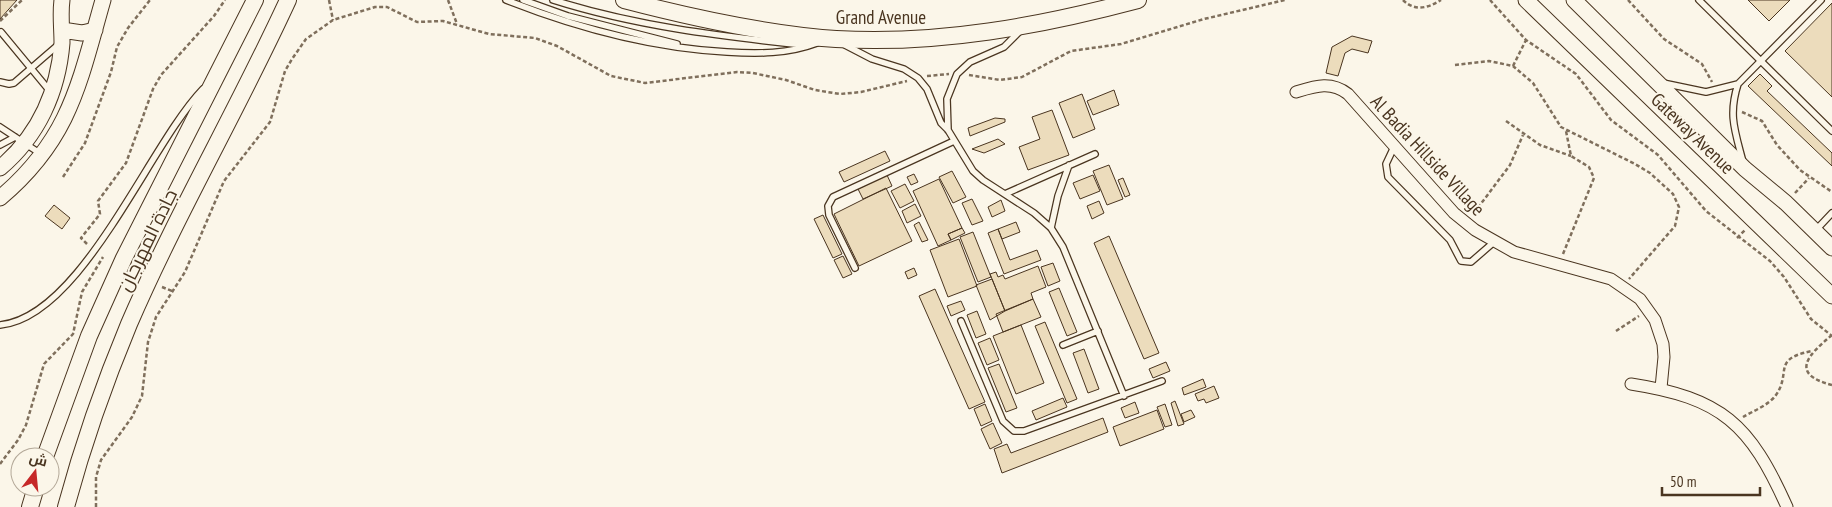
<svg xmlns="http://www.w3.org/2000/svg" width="1832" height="507" viewBox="0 0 1832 507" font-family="'PT Sans Narrow',Cairo,sans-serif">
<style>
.building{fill:#ecdcbc;stroke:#4a3520}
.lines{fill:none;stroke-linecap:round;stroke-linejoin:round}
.service-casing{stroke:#4a3520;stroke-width:8}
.minor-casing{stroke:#4a3520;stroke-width:13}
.tertiary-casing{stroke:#4a3520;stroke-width:17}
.secondary-casing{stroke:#4a3520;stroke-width:18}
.path{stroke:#7f6f5c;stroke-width:2.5;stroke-dasharray:4 2.5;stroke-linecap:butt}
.service{stroke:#fbf6e9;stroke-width:5.5}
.minor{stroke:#fbf6e9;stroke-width:11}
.tertiary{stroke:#fbf6e9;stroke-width:15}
.secondary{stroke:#fbf6e9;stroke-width:16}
.labels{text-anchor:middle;stroke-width:4;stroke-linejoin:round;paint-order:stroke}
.street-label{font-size:19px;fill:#4a3520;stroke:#fbf6e9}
</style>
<rect width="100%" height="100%" fill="#fbf6e9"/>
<path class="building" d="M0 0H17L0 19Z
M1748 0H1790L1769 21Z
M1832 3V97L1785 51Z
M1352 36 1372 41 1368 53 1352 49 1345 53 1338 76 1326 73 1332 47Z
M1760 74 1772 86 1767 91 1832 153V166L1748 86Z
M1114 90 1119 105 1093 115 1087 101Z
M1082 94 1095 129 1073 138 1059 103Z
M1052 110 1069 155 1028 170 1019 147 1040 139 1032 117Z
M995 118 1005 119V122L970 136 968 128Z
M998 139 1005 144 984 153 972 149Z
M885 151 890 161 844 182 839 172Z
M1109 165 1123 199 1107 205 1093 171Z
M952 171 966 197 953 203 939 177Z
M914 174 918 182 911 185 907 177Z
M887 175 892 186 863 199 858 189Z
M1093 175 1100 191 1080 199 1073 183Z
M1123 178 1130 195 1125 197 1118 180Z
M939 179 962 228 948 234 951 240 938 246 913 191Z
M905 184 914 201 900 208 891 191Z
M886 188 912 241 859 266 834 214Z
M972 199 983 221 972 225 962 203Z
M1001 200 1005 211 992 217 988 207Z
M1099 201 1104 213 1092 219 1087 206Z
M915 204 921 216 907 223 902 211Z
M54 205 70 218 62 229 45 216Z
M823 215 842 254 833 258 814 219Z
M919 222 928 240 922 242 914 225Z
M1016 222 1020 232 1002 239 998 229Z
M962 228 965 233 951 240 948 234Z
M998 229 1010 260 1037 250 1041 260 1004 274 988 233Z
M973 232 991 277 978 282 960 237Z
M1109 236 1159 353 1144 359 1094 243Z
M959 239 977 286 948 297 930 250Z
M843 256 852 274 843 278 834 260Z
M1053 263 1060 281 1048 286 1041 267Z
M1038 266 1046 287 1031 293 1033 299 1005 311 990 274 996 272 998 277 1003 275 1005 279Z
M914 268 917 275 908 279 905 272Z
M992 279 1005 311 990 320 976 285Z
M1059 288 1077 332 1067 336 1049 292Z
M935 289 985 402 969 409 919 296Z
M1033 299 1041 317 1003 332 996 314Z
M961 301 965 310 951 316 947 306Z
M977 311 986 334 976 338 967 315Z
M1045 322 1077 399 1067 403 1035 326Z
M1021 325 1044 383 1016 394 993 336Z
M990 338 999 360 987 365 978 343Z
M1084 349 1099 389 1088 393 1073 353Z
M1166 362 1170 371 1153 378 1149 369Z
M999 364 1017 408 1006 412 988 368Z
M1203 379 1206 387 1184 395 1182 388Z
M1214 386 1219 398 1206 403 1204 399 1198 401 1195 394Z
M1063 398 1067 407 1036 420 1032 411Z
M1175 401 1184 424 1178 426 1171 403Z
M1135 402 1139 413 1125 418 1121 408Z
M985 404 992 421 981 426 974 409Z
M1165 404 1172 425 1165 427 1157 407Z
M1157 410 1164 429 1120 446 1113 427Z
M1191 410 1195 417 1184 422 1181 414Z
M1103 418 1108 432 1002 473 994 449 1007 444 1011 453Z
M993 423 1002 443 990 449 981 429Z"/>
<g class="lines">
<g class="service-casing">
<path id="service" d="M506 0C577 28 650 48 727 52 758 54 788 54 817 43
M523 0 568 16 677 44
M553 0C635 26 718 36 804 45
M1699 0 1832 131
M1 32 49 90
M845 45 872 59 904 69 918 78 927 89 941 123 948 130 973 171 983 180 1034 213 1051 228 1063 247 1124 396
M0 82 9 84 14 83 58 45
M1663 83 1706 92 1738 84 1821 0
M1738 84C1728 115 1735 131 1743 162
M0 127 41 154
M948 130 947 99 957 74 970 62 1004 47 1021 30
M0 145 15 137
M1394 147 1386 164 1388 177 1450 240 1461 261 1471 262 1494 242
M1005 194 1095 154
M1051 228 1058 196 1069 165
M1815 231 1832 213
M855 268 829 215 828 206 833 197 954 141
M961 321 1003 421 1014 431H1024L1162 381
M0 325C82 317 149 145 203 89
M1063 345 1098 331"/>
</g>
<g class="minor-casing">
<path id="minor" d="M1296 92C1316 86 1331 81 1348 94L1454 213 1475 230 1514 252 1611 279 1640 299 1655 320 1663 344 1664 357 1661 388
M1631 384C1722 398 1750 424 1787 507"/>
</g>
<g class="tertiary-casing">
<path id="tertiary" d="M1526 0 1832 296
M1574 0 1745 169 1786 203 1832 248
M62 30 82 33 95 30
M0 168C38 136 58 92 62 43 62 28 60 14 62 0
M0 198C70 139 79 84 103 0"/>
</g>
<g class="secondary-casing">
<path id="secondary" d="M624 0C693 18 765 34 836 39 939 45 1040 26 1138 0
M45 457 89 336 124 258 255 0
M30 507 36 487
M66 507C83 444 104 384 129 324 177 213 238 109 288 0"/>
</g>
<path class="path" d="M329 0 333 20
M448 0 457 24
M1403 0C1415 12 1428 8 1441 0
M1490 0 1526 40 1576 74 1611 120 1658 155 1706 211 1770 261 1784 277 1811 319 1832 336
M1628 0 1664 39 1702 64 1712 82
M0 21 22 0
M1455 65 1489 61 1513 66 1533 83 1561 127 1635 164 1650 173 1673 194 1679 207 1675 226 1629 279
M1513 66 1526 40
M969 75 1000 80 1022 77 1071 51 1121 44 1204 19 1285 0
M927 76 949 74
M1742 112 1762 121 1777 145 1800 170 1832 192
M1506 121 1540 145 1571 156
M63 177 85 143 111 72 117 47 128 28 150 0
M1795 193 1809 178
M1474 213 1510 165 1523 135
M1737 238 1745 230
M87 244 81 238 100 214 98 201 126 163 153 89 161 75 214 16 225 0
M1563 254 1594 178 1589 167 1571 156 1566 131
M162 287 172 291
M1616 331 1639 316
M1832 335C1808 355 1789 374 1832 385
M1743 417C1753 411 1769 405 1776 395 1792 372 1771 359 1812 351
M0 464 18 440 26 425 44 364 73 334 82 292 103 257
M96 507V477L101 460 132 417 142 396 148 342 156 317 185 272 224 181 270 122 285 71 292 59 306 39 333 20 375 7H387L417 22 443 21 489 34 535 38 557 46 611 76 645 83 737 72 753 73 786 80 815 90 840 94 861 92 907 81"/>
<use href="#service" class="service"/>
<use href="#minor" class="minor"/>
<use href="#tertiary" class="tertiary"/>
<use href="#secondary" class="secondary"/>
</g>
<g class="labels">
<g class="street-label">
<text x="881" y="24">Grand Avenue</text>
<text transform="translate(1693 133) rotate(44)" y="7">Gateway Avenue</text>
<text transform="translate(1428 155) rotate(47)" y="7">Al Badia Hillside Village</text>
<text transform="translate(147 240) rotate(-64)" y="7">جادة المهرجان</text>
</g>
</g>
<g transform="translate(35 472) rotate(16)"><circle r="24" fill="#fbf6e9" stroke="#b4a999"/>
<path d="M0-4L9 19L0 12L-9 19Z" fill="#c62828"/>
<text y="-8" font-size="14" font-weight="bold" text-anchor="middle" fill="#4a3520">ش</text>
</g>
<path d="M1662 487v8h98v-8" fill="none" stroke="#4a3520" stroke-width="2.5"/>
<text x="1670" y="487" font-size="15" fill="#4a3520" stroke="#fbf6e9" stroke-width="4" paint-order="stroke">50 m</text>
</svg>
